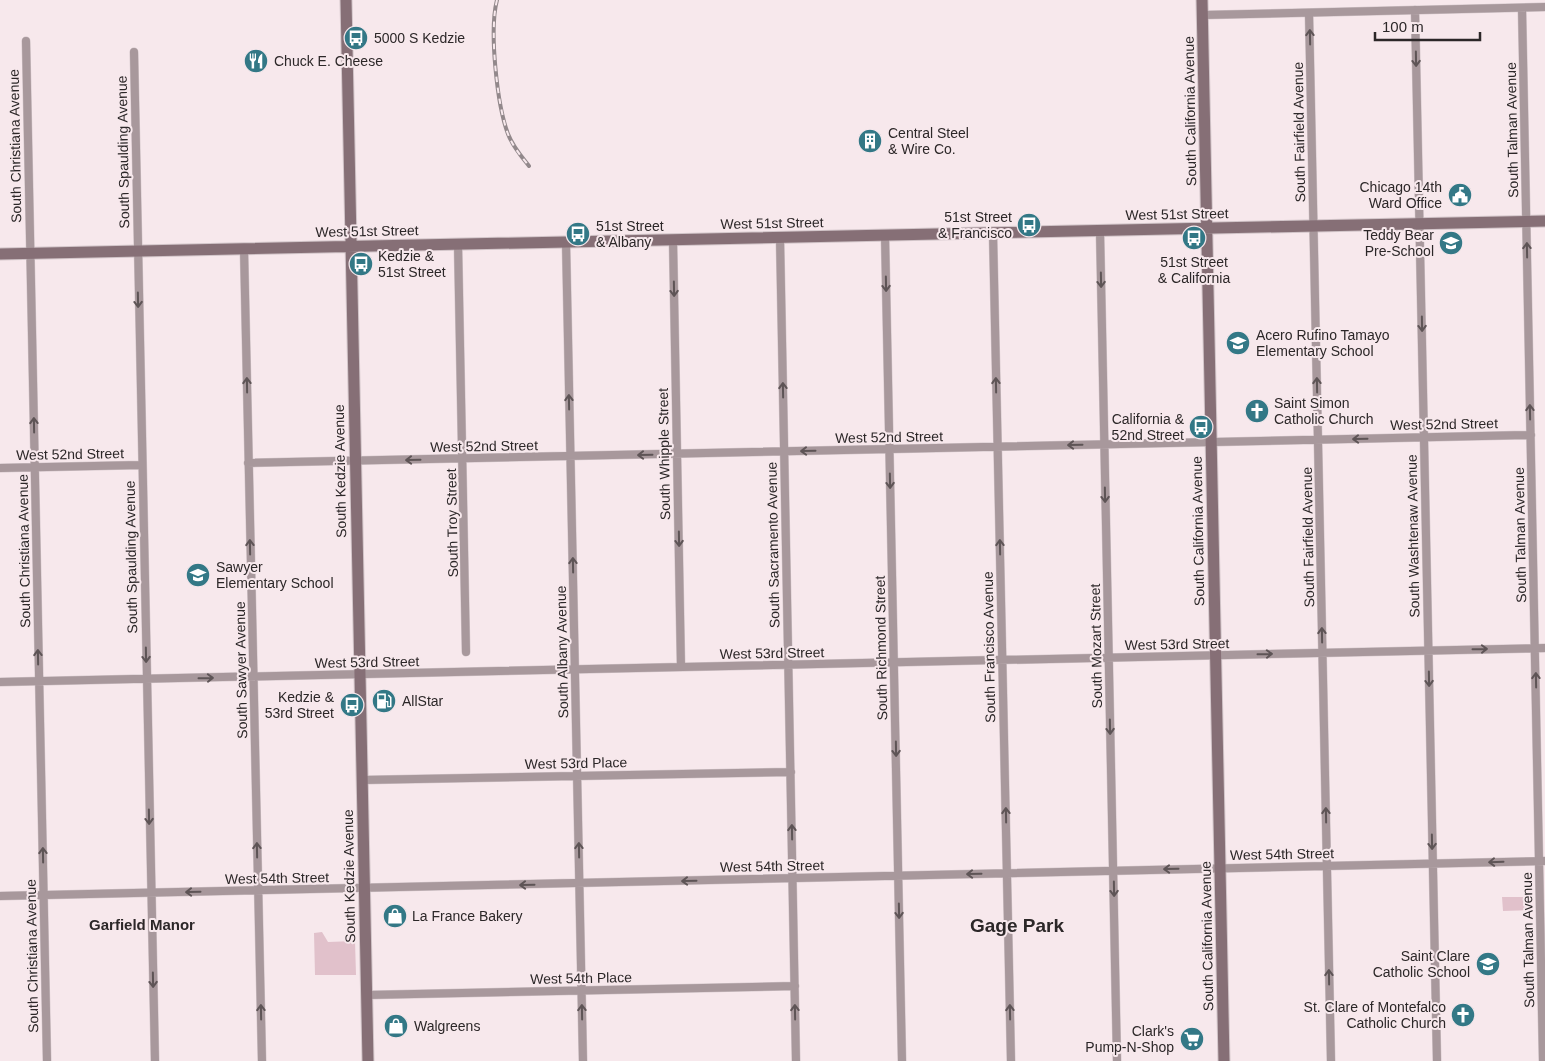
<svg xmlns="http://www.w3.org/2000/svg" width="1545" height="1061" viewBox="0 0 1545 1061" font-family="Helvetica,sans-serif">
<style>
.green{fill:#e1c1cb}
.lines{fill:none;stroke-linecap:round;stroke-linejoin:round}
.street-casing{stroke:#d2c5c9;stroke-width:9}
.secondary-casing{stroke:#d2c5c9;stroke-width:13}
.street{stroke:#a8989c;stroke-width:8}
.secondary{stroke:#866f76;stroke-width:11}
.rail-casing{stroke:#92888b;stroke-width:4}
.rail{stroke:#f7e8ec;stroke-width:2;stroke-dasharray:5.5;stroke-linecap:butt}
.oneway{stroke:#5e5456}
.labels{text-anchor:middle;stroke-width:4;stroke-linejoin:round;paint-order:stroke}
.poi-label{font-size:14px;fill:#2c2728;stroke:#f7e8ec;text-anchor:start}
.street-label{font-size:14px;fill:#2c2728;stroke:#f7e8ec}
.neighbourhood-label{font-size:15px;font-weight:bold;fill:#2c2728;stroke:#f7e8ec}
.district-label{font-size:19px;font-weight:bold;fill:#2c2728;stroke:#f7e8ec}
</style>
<rect width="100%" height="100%" fill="#f7e8ec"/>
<path class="green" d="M1502 897H1529L1530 910 1503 911Z
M322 932 328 942 355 941 356 975H315L314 933Z"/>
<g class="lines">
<g class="street-casing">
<path id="street" d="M1522 8 1543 1061
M1415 10 1437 1061
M1309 13 1331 1061
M1203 15 1545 7
M26 41 47 1061
M134 52 155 1061
M1100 231 1117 1061
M993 233 1011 1061
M885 235 902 1061
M780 238 796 1061
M673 240 681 667
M566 242 583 1061
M458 244 466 652
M244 249 262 1061
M248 463 1531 435
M0 468 141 465
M0 682 1545 648
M362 780 791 772
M0 896 1545 861
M367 995 795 986"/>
</g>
<g class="secondary-casing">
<path id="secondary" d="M346 0 368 1061
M1202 0 1224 1061
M0 254 1545 221"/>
</g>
<use href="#street" class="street"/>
<use href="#secondary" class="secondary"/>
<g class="rail-casing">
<path id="rail" d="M497 0C489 30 497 105 508 134 513 147 521 156 529 166"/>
</g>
<use href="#rail" class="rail"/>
</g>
<defs><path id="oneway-shaft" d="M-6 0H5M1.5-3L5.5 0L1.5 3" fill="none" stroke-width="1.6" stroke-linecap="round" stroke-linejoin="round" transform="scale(1.25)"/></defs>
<g class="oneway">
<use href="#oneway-shaft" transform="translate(1310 37) rotate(-91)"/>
<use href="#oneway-shaft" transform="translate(1416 59) rotate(89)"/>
<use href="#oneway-shaft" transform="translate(1527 250) rotate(-91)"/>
<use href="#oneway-shaft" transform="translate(1101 280) rotate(89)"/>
<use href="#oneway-shaft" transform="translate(886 284) rotate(89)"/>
<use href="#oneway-shaft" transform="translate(674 289) rotate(89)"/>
<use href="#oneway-shaft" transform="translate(138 300) rotate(89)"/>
<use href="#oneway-shaft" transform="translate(1422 324) rotate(89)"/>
<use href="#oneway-shaft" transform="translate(247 385) rotate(-91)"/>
<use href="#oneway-shaft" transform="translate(996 385) rotate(-91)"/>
<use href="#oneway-shaft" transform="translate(1317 385) rotate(-91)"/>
<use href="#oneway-shaft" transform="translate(783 390) rotate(-91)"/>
<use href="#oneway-shaft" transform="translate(569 402) rotate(-91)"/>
<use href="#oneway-shaft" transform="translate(1530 412) rotate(-91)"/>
<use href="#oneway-shaft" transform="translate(34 425) rotate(-91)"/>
<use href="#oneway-shaft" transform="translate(1360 439) rotate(179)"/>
<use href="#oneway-shaft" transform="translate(1075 445) rotate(179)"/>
<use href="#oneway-shaft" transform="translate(808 451) rotate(179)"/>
<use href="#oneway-shaft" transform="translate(645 455) rotate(179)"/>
<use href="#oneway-shaft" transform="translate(413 460) rotate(179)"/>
<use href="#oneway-shaft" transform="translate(890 481) rotate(89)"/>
<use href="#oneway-shaft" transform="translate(1105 495) rotate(89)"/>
<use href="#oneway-shaft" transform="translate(679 539) rotate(89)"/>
<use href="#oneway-shaft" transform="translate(250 547) rotate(-91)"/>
<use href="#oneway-shaft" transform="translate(1000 547) rotate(-91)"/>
<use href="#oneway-shaft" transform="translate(573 565) rotate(-91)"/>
<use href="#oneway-shaft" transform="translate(1322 635) rotate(-91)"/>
<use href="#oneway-shaft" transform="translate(1480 649) rotate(-1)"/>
<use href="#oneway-shaft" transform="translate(1265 654) rotate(-1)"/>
<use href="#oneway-shaft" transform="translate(146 655) rotate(89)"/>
<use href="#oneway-shaft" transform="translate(38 657) rotate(-91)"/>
<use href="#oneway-shaft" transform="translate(206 678) rotate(-1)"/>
<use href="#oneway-shaft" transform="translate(1429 679) rotate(89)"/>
<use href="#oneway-shaft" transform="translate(1536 680) rotate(-91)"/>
<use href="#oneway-shaft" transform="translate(1110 727) rotate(89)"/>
<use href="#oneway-shaft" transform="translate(896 749) rotate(89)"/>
<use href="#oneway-shaft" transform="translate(1006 815) rotate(-91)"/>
<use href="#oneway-shaft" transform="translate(1326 815) rotate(-91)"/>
<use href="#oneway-shaft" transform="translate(149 817) rotate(89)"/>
<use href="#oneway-shaft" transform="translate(792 832) rotate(-91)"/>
<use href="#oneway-shaft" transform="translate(1432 842) rotate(89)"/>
<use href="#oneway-shaft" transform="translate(257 850) rotate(-91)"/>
<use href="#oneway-shaft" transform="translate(579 850) rotate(-91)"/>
<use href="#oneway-shaft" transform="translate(43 855) rotate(-91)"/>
<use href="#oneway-shaft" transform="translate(1496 862) rotate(178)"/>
<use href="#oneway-shaft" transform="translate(1171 869) rotate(179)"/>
<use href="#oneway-shaft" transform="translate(974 874) rotate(179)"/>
<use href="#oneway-shaft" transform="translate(689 881) rotate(179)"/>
<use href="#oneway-shaft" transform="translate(527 885) rotate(179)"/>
<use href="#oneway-shaft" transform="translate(1114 889) rotate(89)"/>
<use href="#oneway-shaft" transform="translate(193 892) rotate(179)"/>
<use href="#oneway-shaft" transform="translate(899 911) rotate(89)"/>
<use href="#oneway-shaft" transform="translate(1329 977) rotate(-91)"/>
<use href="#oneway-shaft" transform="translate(153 980) rotate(89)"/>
<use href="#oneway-shaft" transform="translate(261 1012) rotate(-91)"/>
<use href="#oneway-shaft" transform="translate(582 1012) rotate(-91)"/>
<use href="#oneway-shaft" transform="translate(795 1012) rotate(-91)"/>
<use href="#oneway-shaft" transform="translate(1010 1012) rotate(-91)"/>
</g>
<defs>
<g id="bus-disc" transform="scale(1.25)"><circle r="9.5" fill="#337886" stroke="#f7e8ec"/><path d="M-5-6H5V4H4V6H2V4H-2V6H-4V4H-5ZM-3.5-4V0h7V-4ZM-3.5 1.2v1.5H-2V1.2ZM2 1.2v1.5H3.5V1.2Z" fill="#fff"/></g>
<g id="restaurant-disc" transform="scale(1.25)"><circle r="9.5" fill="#337886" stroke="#f7e8ec"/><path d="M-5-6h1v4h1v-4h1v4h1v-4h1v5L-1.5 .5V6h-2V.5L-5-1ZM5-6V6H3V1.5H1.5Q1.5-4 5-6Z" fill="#fff"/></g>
<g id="building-disc" transform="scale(1.25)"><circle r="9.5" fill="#337886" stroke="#f7e8ec"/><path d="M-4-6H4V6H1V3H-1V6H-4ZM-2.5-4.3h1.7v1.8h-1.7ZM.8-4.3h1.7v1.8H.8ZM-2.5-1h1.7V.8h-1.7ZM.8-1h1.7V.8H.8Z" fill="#fff"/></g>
<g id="civic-disc" transform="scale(1.25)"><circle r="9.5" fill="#337886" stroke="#f7e8ec"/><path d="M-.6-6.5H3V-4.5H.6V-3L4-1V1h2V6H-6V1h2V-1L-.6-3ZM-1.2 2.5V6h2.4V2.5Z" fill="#fff"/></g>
<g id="school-disc" transform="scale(1.25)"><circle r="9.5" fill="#337886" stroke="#f7e8ec"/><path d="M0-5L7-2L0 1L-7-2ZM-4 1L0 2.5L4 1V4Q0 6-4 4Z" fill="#fff"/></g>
<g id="church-disc" transform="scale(1.25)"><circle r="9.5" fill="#337886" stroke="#f7e8ec"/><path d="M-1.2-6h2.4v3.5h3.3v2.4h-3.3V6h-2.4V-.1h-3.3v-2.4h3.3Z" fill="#fff"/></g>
<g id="fuel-disc" transform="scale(1.25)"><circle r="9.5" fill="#337886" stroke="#f7e8ec"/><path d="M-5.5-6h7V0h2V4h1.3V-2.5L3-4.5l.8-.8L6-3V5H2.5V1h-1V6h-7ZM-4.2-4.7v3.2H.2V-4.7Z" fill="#fff"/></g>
<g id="shop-disc" transform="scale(1.25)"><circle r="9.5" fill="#337886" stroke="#f7e8ec"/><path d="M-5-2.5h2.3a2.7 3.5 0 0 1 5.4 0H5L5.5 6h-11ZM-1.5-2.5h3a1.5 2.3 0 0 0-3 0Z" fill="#fff"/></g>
<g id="supermarket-disc" transform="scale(1.25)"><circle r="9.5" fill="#337886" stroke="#f7e8ec"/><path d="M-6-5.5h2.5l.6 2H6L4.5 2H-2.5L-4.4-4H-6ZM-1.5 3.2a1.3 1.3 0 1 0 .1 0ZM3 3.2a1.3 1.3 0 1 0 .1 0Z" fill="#fff"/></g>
</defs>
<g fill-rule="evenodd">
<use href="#bus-disc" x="356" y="38"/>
<use href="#restaurant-disc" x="256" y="61"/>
<use href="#building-disc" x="870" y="141"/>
<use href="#civic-disc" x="1460" y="195"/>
<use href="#bus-disc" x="1029" y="225"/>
<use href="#bus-disc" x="578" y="234"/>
<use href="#bus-disc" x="1194" y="238"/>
<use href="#school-disc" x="1451" y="243"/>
<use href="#bus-disc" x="361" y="264"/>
<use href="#school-disc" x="1238" y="343"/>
<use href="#church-disc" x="1257" y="411"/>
<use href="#bus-disc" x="1201" y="427"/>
<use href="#school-disc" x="198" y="575"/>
<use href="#fuel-disc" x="384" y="701"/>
<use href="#bus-disc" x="352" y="705"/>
<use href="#shop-disc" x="395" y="916"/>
<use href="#school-disc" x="1488" y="964"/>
<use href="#church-disc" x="1463" y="1015"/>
<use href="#shop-disc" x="396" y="1026"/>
<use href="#supermarket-disc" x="1192" y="1039"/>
</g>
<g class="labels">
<g class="poi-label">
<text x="374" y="43">5000 S Kedzie</text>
<text x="274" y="66">Chuck E. Cheese</text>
<text x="888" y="138">Central Steel<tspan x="888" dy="16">&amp; Wire Co.</tspan></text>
<text x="1442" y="192" text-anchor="end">Chicago 14th<tspan x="1442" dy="16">Ward Office</tspan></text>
<text x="1012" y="222" text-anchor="end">51st Street<tspan x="1012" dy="16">&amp; Francisco</tspan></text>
<text x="596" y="231">51st Street<tspan x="596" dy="16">&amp; Albany</tspan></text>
<text x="1434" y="240" text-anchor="end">Teddy Bear<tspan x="1434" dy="16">Pre-School</tspan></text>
<text x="378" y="261">Kedzie &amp;<tspan x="378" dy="16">51st Street</tspan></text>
<text x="1194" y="267" text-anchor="middle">51st Street<tspan x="1194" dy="16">&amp; California</tspan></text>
<text x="1256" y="340">Acero Rufino Tamayo<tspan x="1256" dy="16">Elementary School</tspan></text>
<text x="1274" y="408">Saint Simon<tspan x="1274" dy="16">Catholic Church</tspan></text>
<text x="1184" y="424" text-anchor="end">California &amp;<tspan x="1184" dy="16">52nd Street</tspan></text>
<text x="216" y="572">Sawyer<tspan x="216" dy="16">Elementary School</tspan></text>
<text x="334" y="702" text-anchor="end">Kedzie &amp;<tspan x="334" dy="16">53rd Street</tspan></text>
<text x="402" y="706">AllStar</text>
<text x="412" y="921">La France Bakery</text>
<text x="1470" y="961" text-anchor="end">Saint Clare<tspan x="1470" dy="16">Catholic School</tspan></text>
<text x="1446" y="1012" text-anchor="end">St. Clare of Montefalco<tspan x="1446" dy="16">Catholic Church</tspan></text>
<text x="414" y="1031">Walgreens</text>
<text x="1174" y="1036" text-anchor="end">Clark's<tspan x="1174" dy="16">Pump-N-Shop</tspan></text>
</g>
<g class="street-label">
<text transform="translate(1190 111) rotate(-91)" y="5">South California Avenue</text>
<text transform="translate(1512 130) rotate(-91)" y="5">South Talman Avenue</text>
<text transform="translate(1299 132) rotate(-91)" y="5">South Fairfield Avenue</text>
<text transform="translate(15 146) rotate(-91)" y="5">South Christiana Avenue</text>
<text transform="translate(123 152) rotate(-91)" y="5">South Spaulding Avenue</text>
<text transform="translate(1177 214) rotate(-1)" y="5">West 51st Street</text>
<text transform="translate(772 223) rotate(-1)" y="5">West 51st Street</text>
<text transform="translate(367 231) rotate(-1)" y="5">West 51st Street</text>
<text transform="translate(1444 424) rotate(-1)" y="5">West 52nd Street</text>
<text transform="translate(889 437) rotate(-1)" y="5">West 52nd Street</text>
<text transform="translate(484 446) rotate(-1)" y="5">West 52nd Street</text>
<text transform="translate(70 454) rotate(-1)" y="5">West 52nd Street</text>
<text transform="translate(664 454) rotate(-91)" y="5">South Whipple Street</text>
<text transform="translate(340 471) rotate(-91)" y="5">South Kedzie Avenue</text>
<text transform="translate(452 523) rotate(-91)" y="5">South Troy Street</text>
<text transform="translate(1198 531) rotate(-91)" y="5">South California Avenue</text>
<text transform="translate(1520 535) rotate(-91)" y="5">South Talman Avenue</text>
<text transform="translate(1413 536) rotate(-91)" y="5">South Washtenaw Avenue</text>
<text transform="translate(1308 537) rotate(-91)" y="5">South Fairfield Avenue</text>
<text transform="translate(773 545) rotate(-91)" y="5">South Sacramento Avenue</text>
<text transform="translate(24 551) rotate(-91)" y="5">South Christiana Avenue</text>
<text transform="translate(131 557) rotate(-91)" y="5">South Spaulding Avenue</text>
<text transform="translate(1177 644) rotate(-1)" y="5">West 53rd Street</text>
<text transform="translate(1096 646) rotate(-91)" y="5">South Mozart Street</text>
<text transform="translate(989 647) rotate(-91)" y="5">South Francisco Avenue</text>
<text transform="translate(881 648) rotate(-91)" y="5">South Richmond Street</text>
<text transform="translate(562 652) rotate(-91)" y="5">South Albany Avenue</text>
<text transform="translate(772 653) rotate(-1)" y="5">West 53rd Street</text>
<text transform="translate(367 662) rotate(-1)" y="5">West 53rd Street</text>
<text transform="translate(241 670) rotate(-91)" y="5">South Sawyer Avenue</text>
<text transform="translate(576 763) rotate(-1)" y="5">West 53rd Place</text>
<text transform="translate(1282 854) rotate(-1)" y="5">West 54th Street</text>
<text transform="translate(772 866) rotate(-1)" y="5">West 54th Street</text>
<text transform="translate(349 876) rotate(-91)" y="5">South Kedzie Avenue</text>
<text transform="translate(277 878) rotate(-1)" y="5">West 54th Street</text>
<text transform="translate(1207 936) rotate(-91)" y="5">South California Avenue</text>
<text transform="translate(1528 940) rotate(-91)" y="5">South Talman Avenue</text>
<text transform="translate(32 956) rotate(-91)" y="5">South Christiana Avenue</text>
<text transform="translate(581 978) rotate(-1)" y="5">West 54th Place</text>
</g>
<g class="neighbourhood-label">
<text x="142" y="930">Garfield Manor</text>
</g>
<g class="district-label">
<text x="1017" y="932">Gage Park</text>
</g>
</g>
<path d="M1375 32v8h105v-8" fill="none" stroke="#2c2728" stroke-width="2.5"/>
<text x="1382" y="32" font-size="15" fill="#2c2728" stroke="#f7e8ec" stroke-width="4" paint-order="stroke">100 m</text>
</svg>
